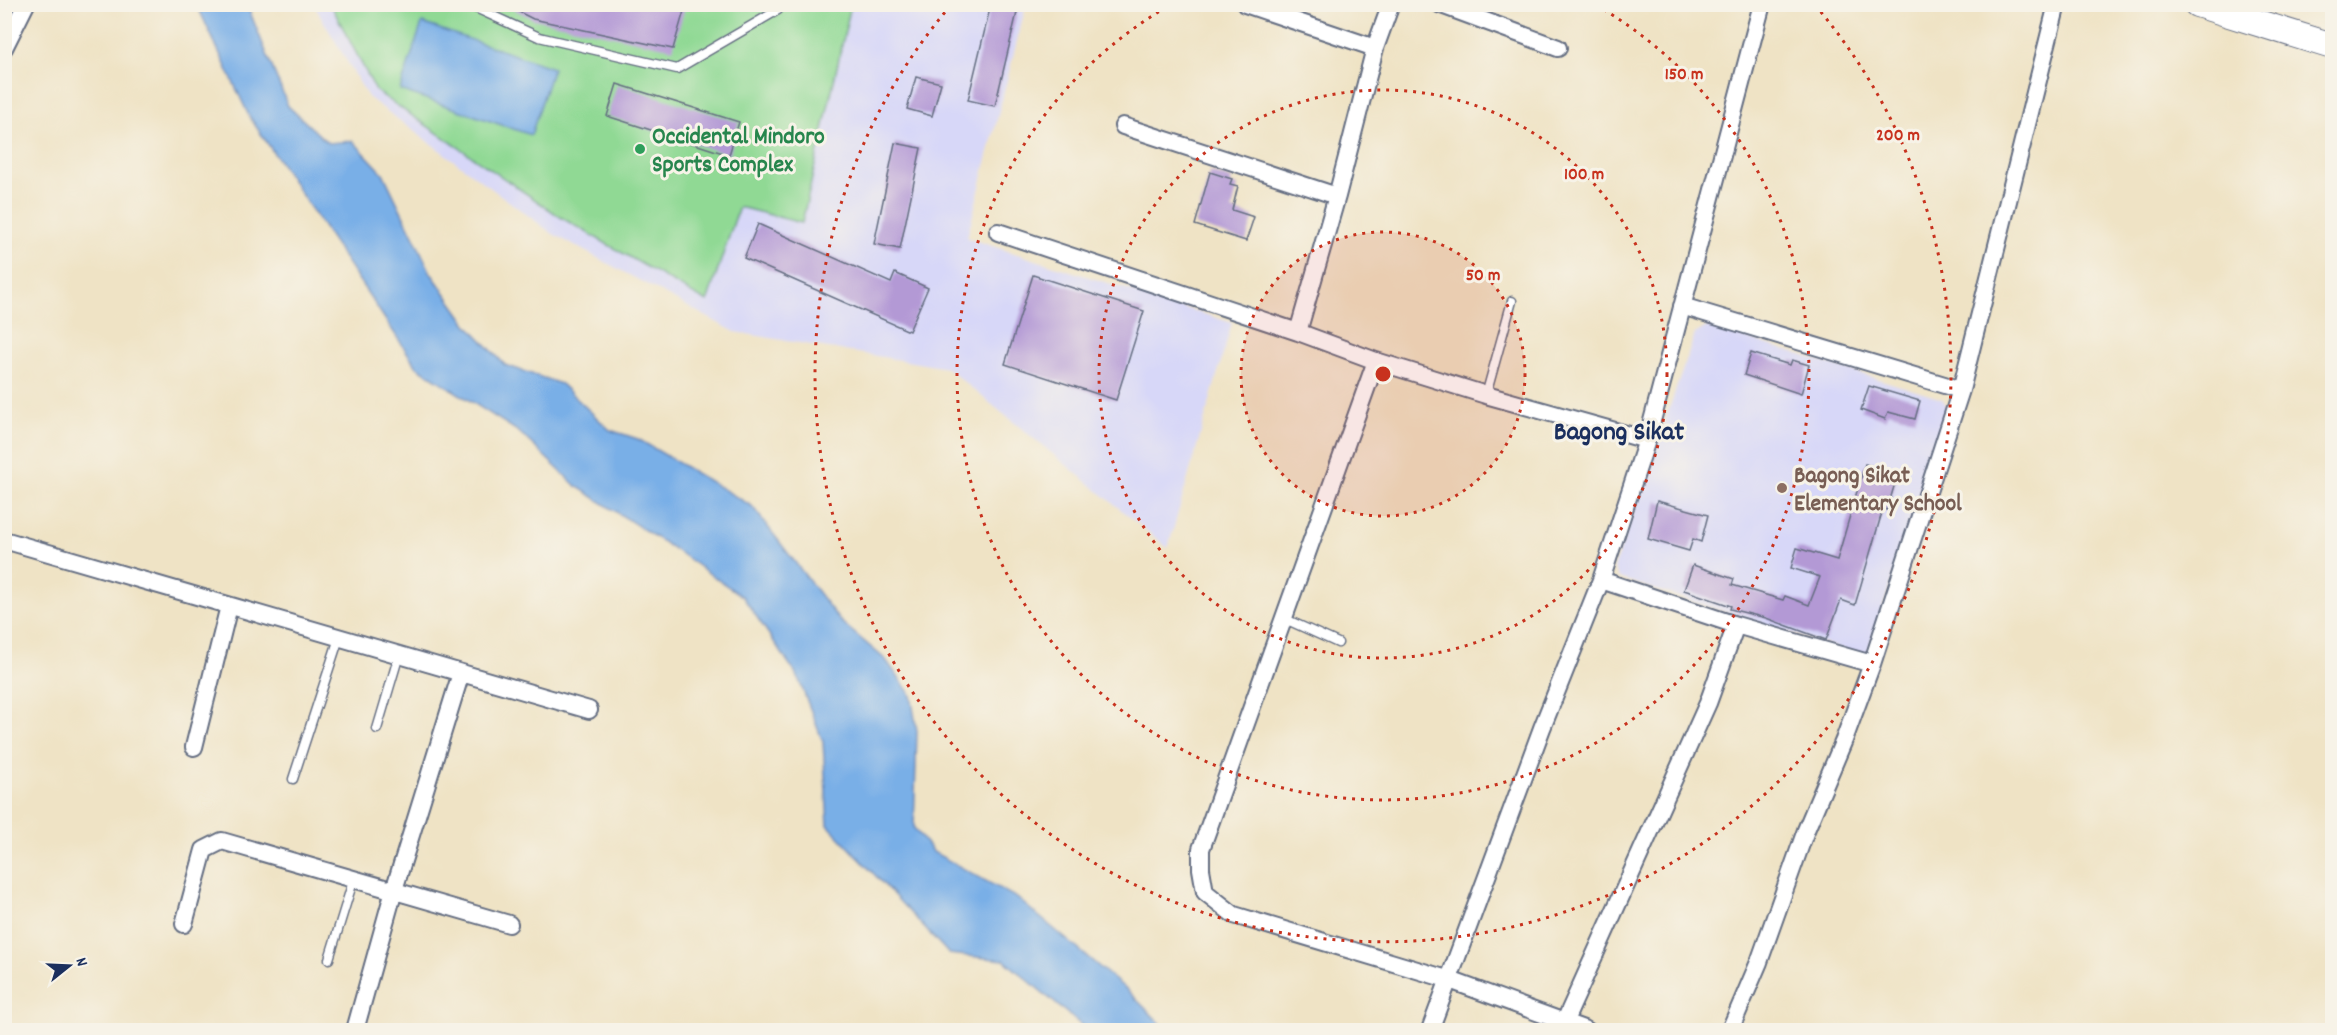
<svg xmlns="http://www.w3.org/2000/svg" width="2337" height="1035" viewBox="0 0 2337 1035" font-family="Dekko,sans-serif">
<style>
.built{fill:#d7d7f8}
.green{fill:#90d994;stroke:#568479;stroke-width:1.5}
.water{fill:#79afe7;stroke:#4a6fa2;stroke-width:1.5}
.building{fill:#b399d5}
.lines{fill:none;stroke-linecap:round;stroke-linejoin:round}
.service-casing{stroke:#656e82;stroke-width:11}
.minor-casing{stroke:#656e82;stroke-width:20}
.primary-casing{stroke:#656e82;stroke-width:28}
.service{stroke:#fff;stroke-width:8}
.minor{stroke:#fff;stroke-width:16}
.primary{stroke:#fff;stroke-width:26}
.ring{fill:none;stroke:#c8321e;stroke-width:3;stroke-dasharray:3 6}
.leisure-dot{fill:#2e9e5b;stroke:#f7f3e8;stroke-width:2}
.education-dot{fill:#8d6e63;stroke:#f7f3e8;stroke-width:2}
.labels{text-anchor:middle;stroke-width:6;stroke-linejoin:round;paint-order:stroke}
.leisure-label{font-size:24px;font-weight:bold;fill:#27864d;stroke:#f7f3e8;text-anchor:start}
.education-label{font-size:24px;font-weight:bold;fill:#785e54;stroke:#f7f3e8;text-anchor:start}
.quarter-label{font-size:27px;font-weight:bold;fill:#1b2f5e;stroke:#f7f3e8}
.centre{fill:#c8321e;stroke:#f7f3e8;stroke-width:3}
.ring-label{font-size:18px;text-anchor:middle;font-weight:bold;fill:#c8321e;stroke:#f7f3e8;stroke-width:6;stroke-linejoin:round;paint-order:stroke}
</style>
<rect width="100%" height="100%" fill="#f7f3e8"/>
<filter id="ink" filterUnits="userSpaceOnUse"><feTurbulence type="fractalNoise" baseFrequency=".0167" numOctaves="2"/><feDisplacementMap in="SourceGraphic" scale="12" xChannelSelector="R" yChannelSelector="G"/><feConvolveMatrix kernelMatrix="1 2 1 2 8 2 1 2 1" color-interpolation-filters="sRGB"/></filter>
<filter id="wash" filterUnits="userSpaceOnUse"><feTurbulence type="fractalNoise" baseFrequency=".008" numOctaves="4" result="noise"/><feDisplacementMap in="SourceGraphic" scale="24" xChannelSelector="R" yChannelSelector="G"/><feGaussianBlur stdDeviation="1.35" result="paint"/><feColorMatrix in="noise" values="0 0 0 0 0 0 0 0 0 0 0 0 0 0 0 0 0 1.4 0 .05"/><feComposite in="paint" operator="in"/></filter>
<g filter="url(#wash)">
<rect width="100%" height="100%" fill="#efe3c5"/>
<path class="built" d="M314 5H1026L967 238 1232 323 1168 548 947 368 735 332 553 234 368 97Z
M1708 326 1942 399 1948 408 1868 652 1860 655 1619 578 1614 568 1695 334Z"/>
<path class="green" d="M331 5H851L802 223 739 207 707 302 562 218 376 91Z"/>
<path class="water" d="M197 5H247L288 106 328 143 353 141 383 173 431 273 467 324 505 365 561 384 610 430 638 439 752 506 840 621 886 660 911 695 917 731 914 828 933 852 1017 898 1127 990 1167 1030H1087L1004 960 949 954 828 825 823 742 797 675 743 597 674 549 576 486 519 432 417 367 249 116Z
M422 23 553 68 531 135 400 90Z"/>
<g id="blocks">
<path class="building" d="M503 4H686L673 49 533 19Z
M991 4H1019L995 106 968 100Z
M916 77 941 83 932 116 907 109Z
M617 84 739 122 729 155 607 116Z
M895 143 921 148 900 249 874 244Z
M1210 172 1232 179 1230 184 1238 186 1232 210 1254 217 1246 241 1195 225Z
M758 224 891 283 895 273 928 288 909 331 744 258Z
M1033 275 1144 311 1116 400 1005 364Z
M1751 353 1790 365 1792 360 1809 365 1801 394 1744 375Z
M1869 386 1920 401 1915 419 1888 412 1885 419 1861 410Z
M1865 464 1898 473 1887 510 1883 509 1855 605 1841 600 1826 640 1766 618 1730 609 1731 606 1684 590 1693 565 1734 579 1732 585 1783 600 1785 596 1809 605 1820 577 1791 568 1797 548 1837 560Z
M1657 501 1708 515 1701 542 1693 539 1689 551 1648 539Z"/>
</g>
</g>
<g filter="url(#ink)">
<use href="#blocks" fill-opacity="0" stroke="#656e82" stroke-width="1.5"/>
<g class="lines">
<g class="service-casing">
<path id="service" d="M467 4 539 37 677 69 778 10 782 4
M1486 395 1512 301
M1283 618 1338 643
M377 729 399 655
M293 779 339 638
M329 959 354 878"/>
</g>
<g class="minor-casing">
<path id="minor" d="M1245 4 1375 48
M1439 4 1558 48
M4 48 26 4
M1123 126 1337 196
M998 232 1298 332 1376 361 1486 395 1647 440
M1682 306 1961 390
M1298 332 1337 196 1375 48 1391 4
M1376 361 1201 849V869L1205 892 1234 915 1447 979 1586 1030
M4 540 589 710
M1601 580 1736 625 1872 664
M194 747 229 606
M184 924 204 850 222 841 509 924
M1564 1023 1708 703 1736 625
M355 1030 394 890 461 673
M1430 1030 1542 728 1601 580 1647 440 1762 4
M1730 1030 1759 962 1806 830 1844 740 1872 664 1961 390 2057 4"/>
</g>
<g class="primary-casing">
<path id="primary" d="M2197 4 2332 46"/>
</g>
<use href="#service" class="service"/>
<use href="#minor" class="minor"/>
<use href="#primary" class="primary"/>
</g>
</g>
<circle cx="1383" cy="374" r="142" fill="#c8321e" fill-opacity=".12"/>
<g class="ring">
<circle cx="1383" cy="374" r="142"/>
<circle cx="1383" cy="374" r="284"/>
<path d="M1596 5A426 426 0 1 1 1170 5"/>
<path d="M1815 5A568 568 0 1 1 951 5"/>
</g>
<circle class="leisure-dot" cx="640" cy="149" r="6"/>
<circle class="education-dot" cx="1782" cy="488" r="6"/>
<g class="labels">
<g class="leisure-label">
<text x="652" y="143">Occidental Mindoro<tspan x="652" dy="28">Sports Complex</tspan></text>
</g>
<g class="education-label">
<text x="1794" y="482">Bagong Sikat<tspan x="1794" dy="28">Elementary School</tspan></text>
</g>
<g class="quarter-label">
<text x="1619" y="439">Bagong Sikat</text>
</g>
</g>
<circle cx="1383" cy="374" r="9" class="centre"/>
<g class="ring-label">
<text x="1684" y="79">150 m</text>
<text x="1898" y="140">200 m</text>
<text x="1584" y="179">100 m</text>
<text x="1483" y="280">50 m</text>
</g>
<rect width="2337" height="1035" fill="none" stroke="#f7f3e8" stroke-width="24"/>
<g transform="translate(69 966) rotate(72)" stroke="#f7f3e8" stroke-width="4.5" paint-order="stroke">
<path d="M0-4.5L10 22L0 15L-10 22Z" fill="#1b2f5e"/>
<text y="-9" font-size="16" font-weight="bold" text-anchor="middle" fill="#1b2f5e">N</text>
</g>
</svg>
